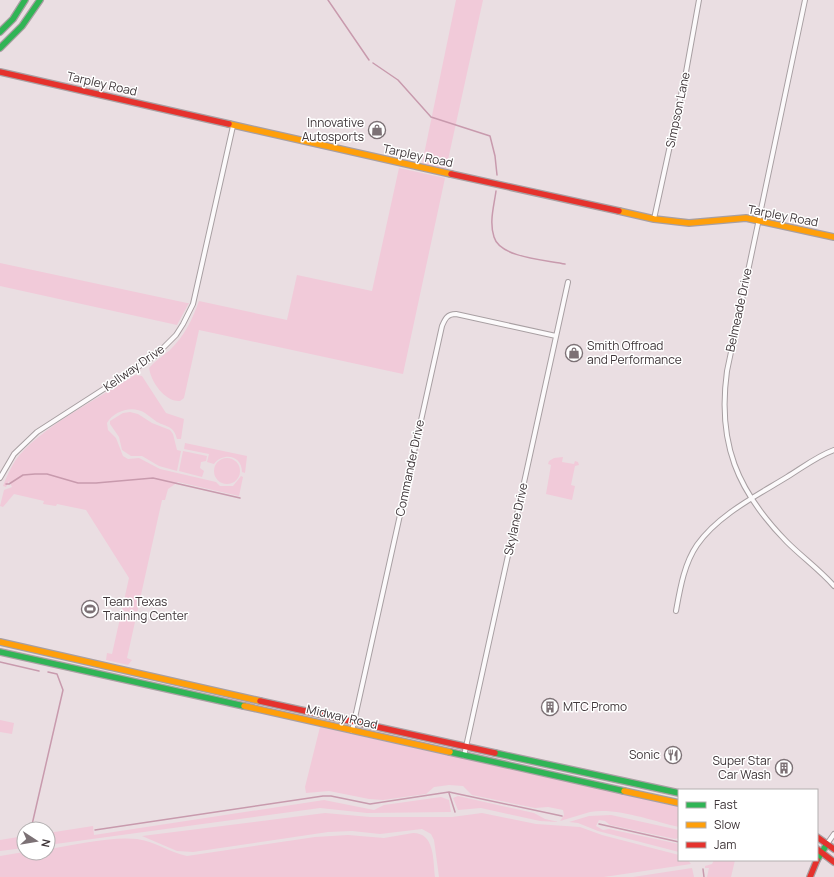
<svg xmlns="http://www.w3.org/2000/svg" width="834" height="877" viewBox="0 0 834 877" font-family="Manrope,sans-serif">
<style>
.green{fill:#f1cad9}
.lines{fill:none;stroke-linecap:round;stroke-linejoin:round}
.stream{stroke:#c89aad;stroke-width:1.5}
.street-casing{stroke:#a89fa2;stroke-width:6}
.fast-casing{stroke:#a89fa2;stroke-width:8}
.slow-casing{stroke:#a89fa2;stroke-width:8}
.jam-casing{stroke:#a89fa2;stroke-width:8}
.street{stroke:#fcfafb;stroke-width:4}
.fast{stroke:#30b455;stroke-width:5.5}
.slow{stroke:#ff9f0a;stroke-width:5.5}
.jam{stroke:#e5322d;stroke-width:5.5}
.labels{text-anchor:middle;stroke-width:3;stroke-linejoin:round;paint-order:stroke}
.street-label{font-size:12px;fill:#40373a;stroke:#fff}
.poi-label{font-size:12px;fill:#40373a;stroke:#fff;text-anchor:end}
</style>
<rect width="100%" height="100%" fill="#eadee2"/>
<path class="green" d="M456 0H483L446 169 422 164Z
M399 168 445 178 403 374 199 330 184 398 180 401C165 402 151 382 149 368 155 361 163 356 170 350 185 335 192 320 199 301L287 320 297 275 372 291Z
M0 263 187 303H189L177 325 0 286Z
M135 375 142 376 166 413 184 419 181 439H177C174 426 167 427 157 422 153 419 149 416 145 413 132 405 114 411 107 423L108 430 116 438 123 456 128 459 139 458 160 469 216 482 220 486H233L241 476 243 477 239 496 178 482 168 489 165 500H162L127 658 132 660 128 665 106 660 107 653 112 654 129 578 86 510 57 504 56 506 43 504 44 501 14 494 3 507 0 506 4 490 12 487 9 481 6 487 3 486C6 478 10 469 15 461 37 429 101 397 135 375Z
M130 412 138 414 152 423 170 430 173 434 177 450 181 451 177 471 159 466 142 456H131L122 450 119 437 110 424V421L123 413Z
M185 443 247 456 245 473 242 472C242 455 223 452 214 464L207 462 209 454 184 449Z
M183 451 207 456 206 461 201 462 200 468 204 471 202 477 179 471Z
M563 457 562 462 574 464 575 461 578 462 579 465 575 466 571 485 575 486 572 500 546 494 551 465 548 464 549 461 554 458Z
M214 471a13 13 0 1 1 26 0a13 13 0 1 1-26 0Z
M0 720 14 723 12 734 0 732Z
M320 727 679 807V827C653 821 616 807 590 812 580 815 570 818 560 821L564 815 563 810 548 807 535 808 472 795 463 786 449 785 434 787 426 794 383 800 369 799 329 791 306 793 305 787Z
M458 796 534 813 545 819 559 822 540 821 481 808 458 810 453 798Z
M441 797 449 800 451 812 367 813 320 808 48 845V833L93 826 94 835 324 800 374 810 384 805Z
M325 813 370 817H452L482 813 536 824 580 827 602 835 679 855V860H688L691 864 604 877H439L434 840 431 834 422 829 380 834 352 831 328 832 193 852 177 851 142 836Z
M611 815 679 830V838L675 839 610 825 605 821 599 820 596 826 603 830 609 829 679 844V852L598 831 578 823 569 822 589 816Z
M413 833C435 833 433 860 435 877H0V856L24 852 48 853V849C74 845 112 836 137 839 154 841 169 852 187 856L315 837 348 835 384 838Z
M24 836V848L0 851V840Z
M714 860H735L731 877H707L709 868H705V866L712 864Z
M692 868 694 877H633Z"/>
<g class="lines">
<path class="stream" d="M328 0 369 60
M373 63 398 80 431 117 490 136 495 156 497 175
M496 191C494 206 489 222 494 237 500 258 547 260 565 264
M6 484H9L23 475 35 474H47L78 483H96L153 478 240 498
M0 662 39 671
M449 793 455 812
M599 824 679 842
M31 829 63 690 57 674 48 672
M95 830 323 796H331L370 804 449 792 562 816
M703 869 704 877"/>
<g class="street-casing">
<path id="street" d="M805 0 727 371C717 443 737 491 787 542 802 557 820 570 834 586
M654 219 686 72 699 0
M0 478 14 454 37 432 155 356 176 335 183 324 193 304 233 126
M676 611C680 589 684 564 697 545 718 515 756 496 787 477 802 468 817 456 834 450
M352 731 442 326C445 319 447 314 456 314L556 336
M464 756 568 282
M827 844 834 834"/>
</g>
<g class="fast-casing">
<path id="fast" d="M0 32 13 19 25 0
M0 48 22 26 40 0
M0 652 244 706
M450 752 624 791
M495 753 679 793
M817 860 827 844"/>
</g>
<g class="slow-casing">
<path id="slow" d="M229 124 451 174
M619 211 654 219 689 223 746 218 834 237
M0 642 260 701
M244 706 450 752
M624 791 679 803"/>
</g>
<g class="jam-casing">
<path id="jam" d="M0 72 229 124
M451 174 619 211
M260 701 495 753
M817 837 834 849
M817 849 834 862
M810 877 817 860"/>
</g>
<use href="#street" class="street"/>
<use href="#fast" class="fast"/>
<use href="#slow" class="slow"/>
<use href="#jam" class="jam"/>
</g>
<defs>
<g id="shop-ring" transform="scale(0.9)"><circle r="9.5" fill="#fff" stroke="#7c7175" stroke-width="1.5"/><path d="M-5-2.5h2.3a2.7 3.5 0 0 1 5.4 0H5L5.5 6h-11ZM-1.5-2.5h3a1.5 2.3 0 0 0-3 0Z" fill="#7c7175"/></g>
<g id="stadium-ring" transform="scale(0.9)"><circle r="9.5" fill="#fff" stroke="#7c7175" stroke-width="1.5"/><path d="M0-5a6.5 5 0 1 0 0 10a6.5 5 0 1 0 0-10ZM-3.5-1.8h7v3.6h-7Z" fill="#7c7175"/></g>
<g id="building-ring" transform="scale(0.9)"><circle r="9.5" fill="#fff" stroke="#7c7175" stroke-width="1.5"/><path d="M-4-6H4V6H1V3H-1V6H-4ZM-2.5-4.3h1.7v1.8h-1.7ZM.8-4.3h1.7v1.8H.8ZM-2.5-1h1.7V.8h-1.7ZM.8-1h1.7V.8H.8Z" fill="#7c7175"/></g>
<g id="restaurant-ring" transform="scale(0.9)"><circle r="9.5" fill="#fff" stroke="#7c7175" stroke-width="1.5"/><path d="M-5-6h1v4h1v-4h1v4h1v-4h1v5L-1.5 .5V6h-2V.5L-5-1ZM5-6V6H3V1.5H1.5Q1.5-4 5-6Z" fill="#7c7175"/></g>
</defs>
<g fill-rule="evenodd">
<use href="#shop-ring" x="377" y="130"/>
<use href="#shop-ring" x="574" y="353"/>
<use href="#stadium-ring" x="90" y="609"/>
<use href="#building-ring" x="550" y="707"/>
<use href="#restaurant-ring" x="673" y="755"/>
<use href="#building-ring" x="784" y="768"/>
</g>
<g class="labels">
<g class="street-label">
<text transform="translate(102 84) rotate(13)" y="4">Tarpley Road</text>
<text transform="translate(678 110) rotate(-78)" y="4">Simpson Lane</text>
<text transform="translate(418 156) rotate(12)" y="4">Tarpley Road</text>
<text transform="translate(783 216) rotate(11)" y="4">Tarpley Road</text>
<text transform="translate(739 310) rotate(-78)" y="4">Belmeade Drive</text>
<text transform="translate(134 368) rotate(-35)" y="4">Kellway Drive</text>
<text transform="translate(410 468) rotate(-78)" y="4">Commander Drive</text>
<text transform="translate(516 519) rotate(-78)" y="4">Skylane Drive</text>
<text transform="translate(342 717) rotate(13)" y="4">Midway Road</text>
</g>
<g class="poi-label">
<text x="364" y="127">Innovative<tspan x="364" dy="14">Autosports</tspan></text>
<text x="587" y="350" text-anchor="start">Smith Offroad<tspan x="587" dy="14">and Performance</tspan></text>
<text x="103" y="606" text-anchor="start">Team Texas<tspan x="103" dy="14">Training Center</tspan></text>
<text x="563" y="711" text-anchor="start">MTC Promo</text>
<text x="660" y="759">Sonic</text>
<text x="771" y="765">Super Star<tspan x="771" dy="14">Car Wash</tspan></text>
</g>
</g>
<rect x="678" y="789" width="140" height="72" fill="#ffffff" stroke="#b3afb0"/>
<rect x="686" y="802" width="20" height="6" fill="#30b455" stroke="#b3afb0"/>
<text x="714" y="809" font-size="12" fill="#40373a">Fast</text>
<rect x="686" y="822" width="20" height="6" fill="#ff9f0a" stroke="#b3afb0"/>
<text x="714" y="829" font-size="12" fill="#40373a">Slow</text>
<rect x="686" y="842" width="20" height="6" fill="#e5322d" stroke="#b3afb0"/>
<text x="714" y="849" font-size="12" fill="#40373a">Jam</text>
<g transform="translate(36 841) rotate(102)"><circle r="19" fill="#ffffff" stroke="#b3afb0"/>
<path d="M0-3L7 15L0 10L-7 15Z" fill="#7c7175"/>
<text y="-6" font-size="11" font-weight="bold" text-anchor="middle" fill="#40373a">N</text>
</g>
</svg>
